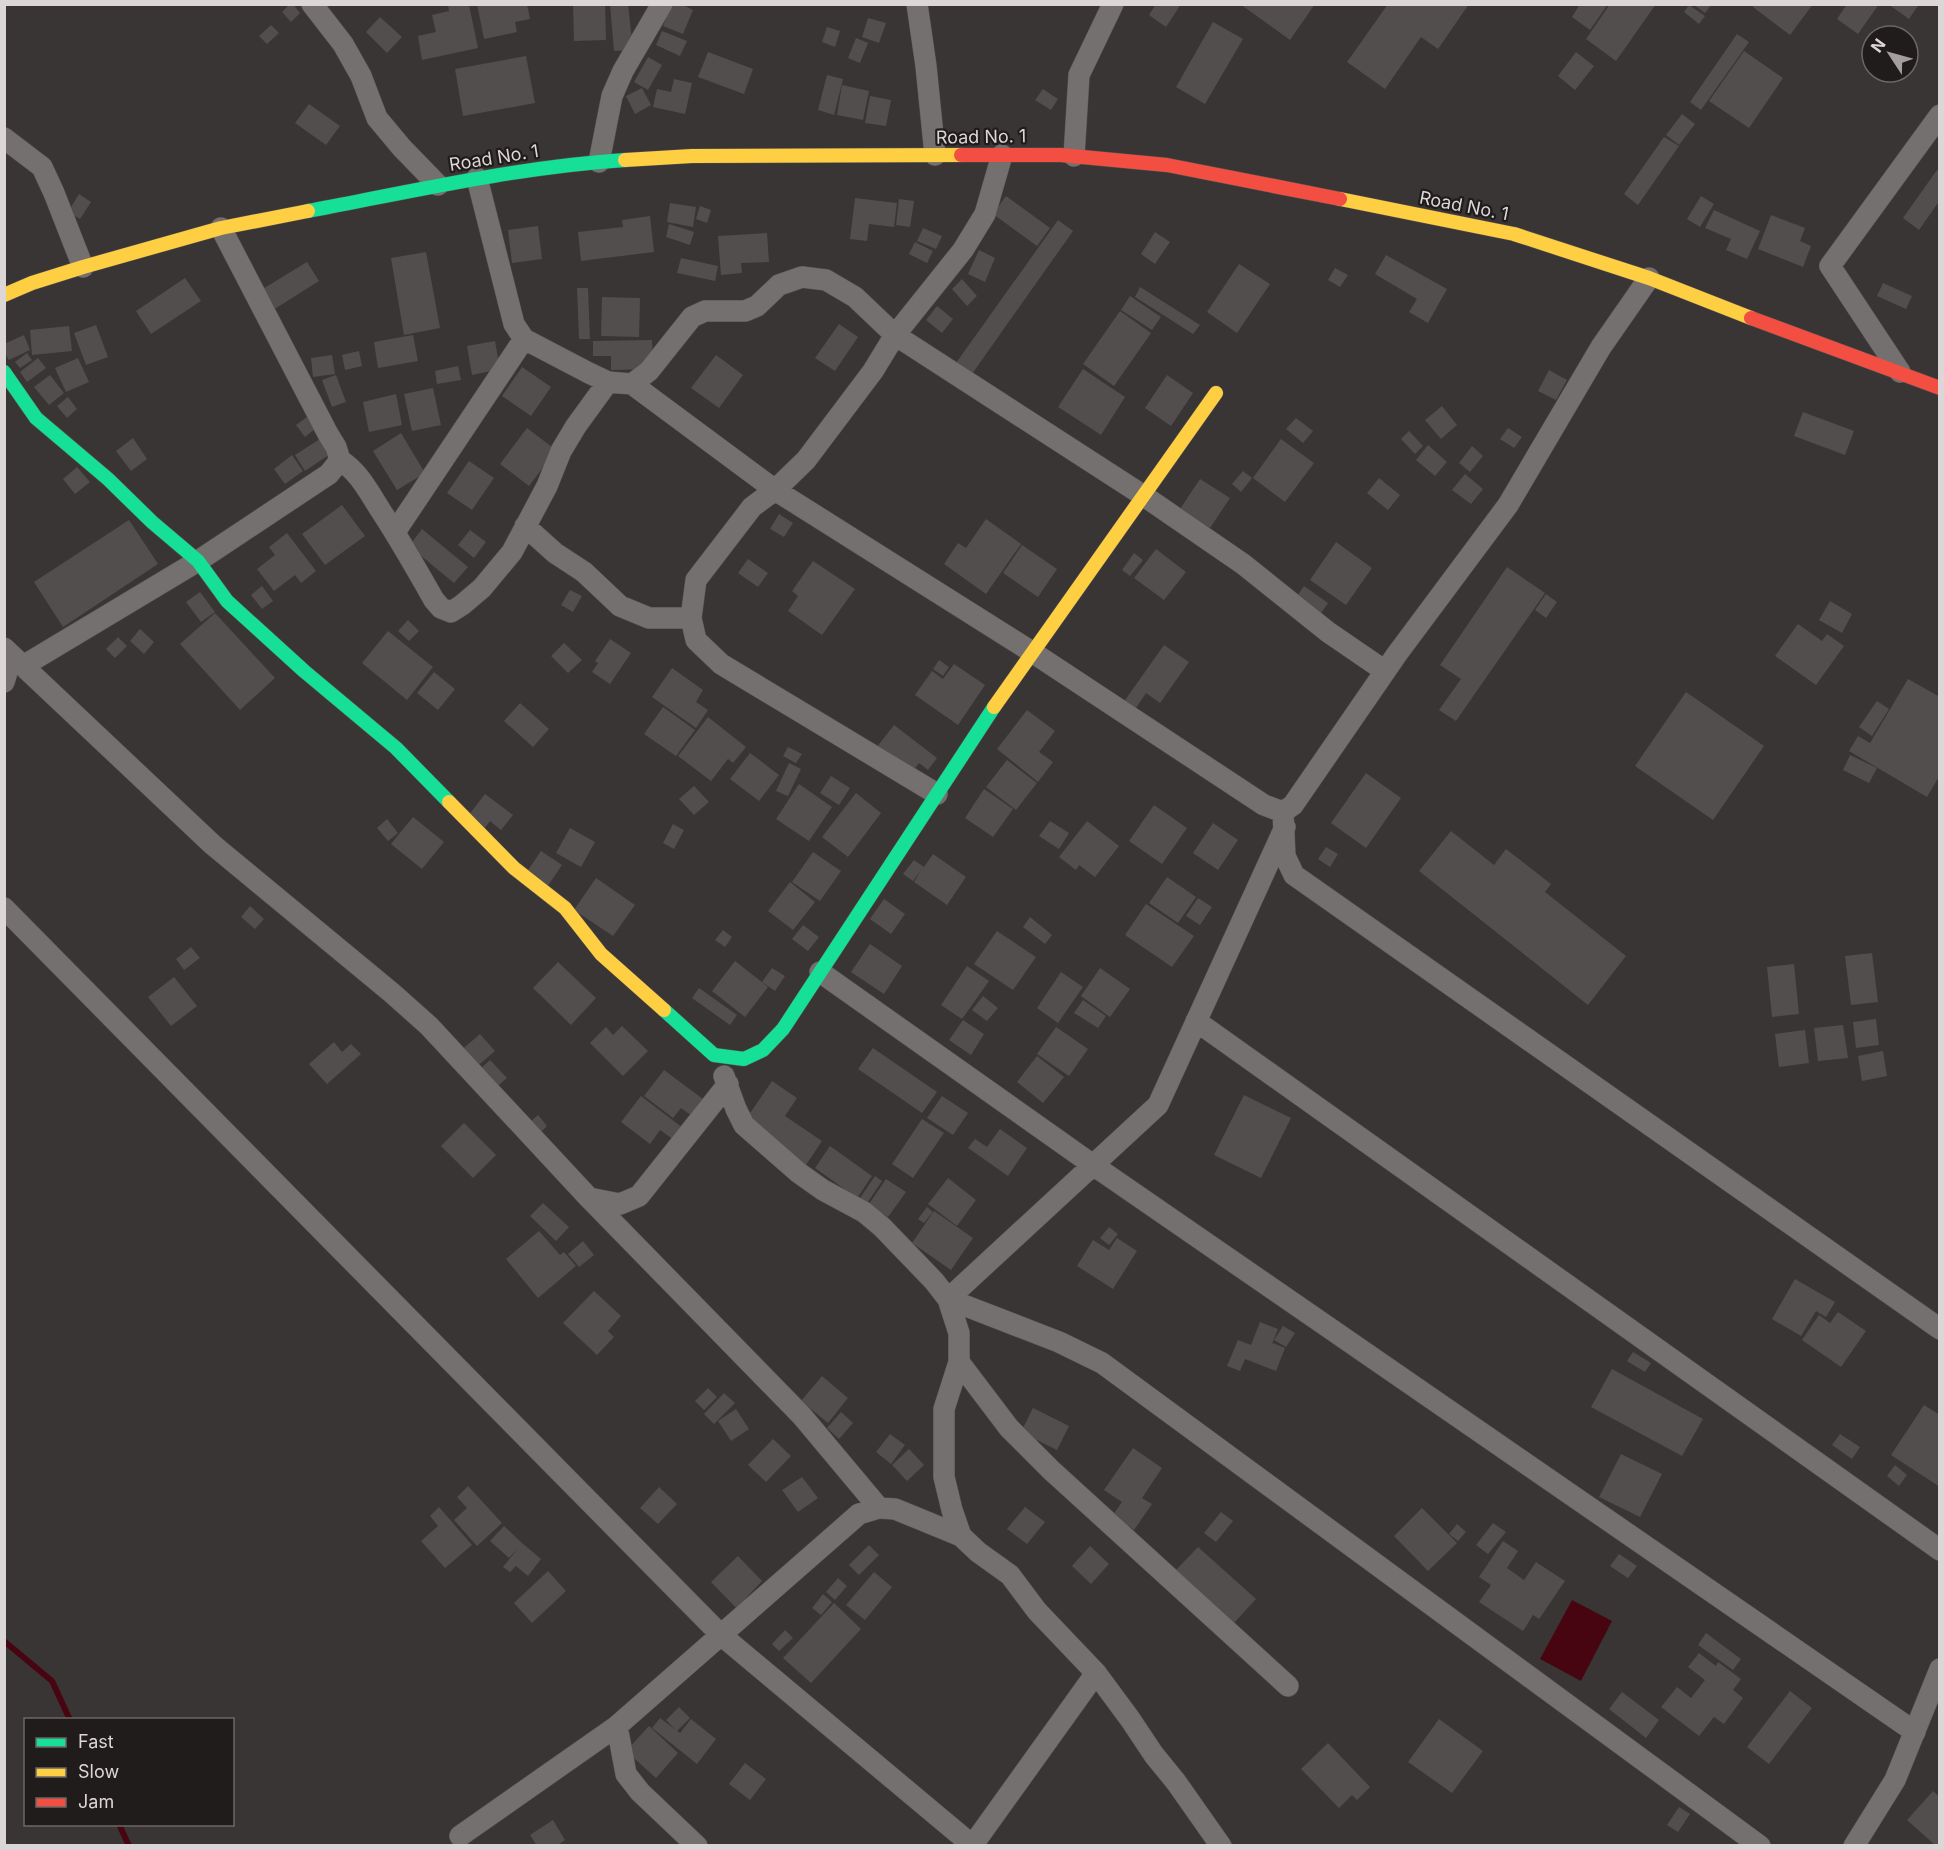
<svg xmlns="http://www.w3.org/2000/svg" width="1944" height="1850" viewBox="0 0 1944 1850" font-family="Inter,sans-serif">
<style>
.water{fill:#470511}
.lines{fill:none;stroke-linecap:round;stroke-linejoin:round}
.stream{stroke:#470511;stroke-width:6}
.building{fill:#524e4e}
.street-casing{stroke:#565252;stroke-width:22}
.fast-casing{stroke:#565252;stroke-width:15}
.slow-casing{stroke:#565252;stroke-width:15}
.jam-casing{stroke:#565252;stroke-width:15}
.street{stroke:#757070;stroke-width:21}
.fast{stroke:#16e098;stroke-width:14}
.slow{stroke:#ffcf43;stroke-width:14}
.jam{stroke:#f24e42;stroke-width:14}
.labels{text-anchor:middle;stroke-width:4.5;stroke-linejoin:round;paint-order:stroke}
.street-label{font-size:18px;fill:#ddd6d6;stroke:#201c1c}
</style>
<rect width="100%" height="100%" fill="#3a3535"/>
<path class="water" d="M1572 1600 1612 1621 1581 1681 1540 1659Z"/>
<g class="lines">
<path class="stream" d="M4 1641 52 1681 70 1720
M119 1824 129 1846"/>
</g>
<path class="building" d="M290 4H293L300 13 291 22 282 12Z
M477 4H527L530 19 515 22 517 32 484 39Z
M573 4H605L606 40 574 41Z
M610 4H628L633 50 614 51Z
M672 4H681L693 10 683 34 663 26Z
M1156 4H1181L1166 27 1149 15Z
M1240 4H1315L1290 40Z
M1388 4H1469L1438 49 1421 37 1385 89 1347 62Z
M1580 4H1608L1590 30 1572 17Z
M1610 4H1656L1616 61 1586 39Z
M1693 4H1712L1705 13Z
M1755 4H1813L1790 35 1753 7Z
M1847 4H1879L1858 34 1837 19Z
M1888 4H1919L1909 19Z
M448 5H469L478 48 422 60 418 36 436 32 432 15 449 11Z
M1689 5 1705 16 1699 24 1684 12Z
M380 17 402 37 387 53 366 32Z
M868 18 886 23 879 43 862 37Z
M1213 22 1243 39 1205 104 1176 87Z
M271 25 279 33 267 44 259 36Z
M827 27 840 31 835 47 822 42Z
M662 31 687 41 680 56 656 45Z
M1737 34 1749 42 1701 110 1690 102Z
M856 38 868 43 860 63 848 58Z
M1744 51 1783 78 1749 128 1709 101Z
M708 52 753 69 744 94 698 77Z
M1576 52 1594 66 1575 90 1558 76Z
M526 56 535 103 463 116 455 69Z
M648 57 662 65 648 90 634 82Z
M827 75 843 79 834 115 818 110Z
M674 79 692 83 685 114 653 107 657 89 671 92Z
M842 85 869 91 863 120 837 115Z
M642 88 651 105 635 114 626 96Z
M1043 89 1058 99 1051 110 1035 100Z
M870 96 891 100 886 126 865 123Z
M309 104 340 126 326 145 295 123Z
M1682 114 1695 124 1679 145 1666 135Z
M1664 137 1679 146 1638 205 1624 194Z
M1937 170 1940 172V200L1919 230 1903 218Z
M79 194 91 202 80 219 68 212Z
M1006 196 1050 228 1037 246 993 214Z
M1701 196 1714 204 1700 227 1687 219Z
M855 198 897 203 894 227 869 224 867 241 850 239Z
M899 199 914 201 910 227 896 225Z
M670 203 696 207 693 227 667 222Z
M700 206 711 210 707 223 696 219Z
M1714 210 1760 231 1747 259 1726 250 1731 239 1705 228Z
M1771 215 1805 228 1800 241 1811 246 1803 267 1758 249Z
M650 216 654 252 581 261 578 232 623 227 622 220Z
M1058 220 1073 231 972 374 956 363Z
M669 224 694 232 690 245 666 237Z
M538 226 542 259 512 263 508 230Z
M923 228 942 236 936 249 917 241Z
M1155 232 1170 242 1155 264 1141 254Z
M767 233 769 262 741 263 742 273 721 275 718 236Z
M915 242 933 251 927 263 909 254Z
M979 250 995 258 985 282 968 274Z
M426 252 440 328 404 335 391 258Z
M1386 255 1447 289 1428 323 1409 312 1417 299 1375 274Z
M681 258 718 266 715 281 677 273Z
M307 262 319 281 273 310 261 290Z
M1239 264 1270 284 1237 333 1207 312Z
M1335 268 1348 275 1340 287 1328 280Z
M185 278 201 301 151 334 136 311Z
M962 279 977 296 967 306 952 289Z
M1883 283 1912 296 1906 309 1877 296Z
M1140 287 1200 325 1193 334 1135 297Z
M577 288H588L590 339H579Z
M1130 296 1161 317 1152 330 1121 310Z
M602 297 640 298 639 337 601 336Z
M937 306 953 319 942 333 926 320Z
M1120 311 1151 333 1114 386 1083 364Z
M839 324 858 337 835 371 815 358Z
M96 325 108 357 86 365 74 333Z
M69 326 72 351 32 355 30 330Z
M24 335 30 350 9 360 4 352V344Z
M413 335 418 361 378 368 374 342Z
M652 340 653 369 611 370V356H593V341Z
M495 341 500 369 472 375 467 346Z
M359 351 362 366 345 370 342 355Z
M27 353 32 360 20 368 15 362Z
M332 355 335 374 313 377 311 358Z
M716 355 743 375 719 408 691 388Z
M38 358 46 368 27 382 20 372Z
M78 358 89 382 66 392 55 368Z
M458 366 461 380 437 384 435 371Z
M522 367 551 387 531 416 502 396Z
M1083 369 1125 397 1101 435 1058 407Z
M1549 370 1567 380 1556 400 1538 391Z
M50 375 64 393 49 405 34 387Z
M336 375 346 402 332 407 322 380Z
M1167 375 1193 393 1171 426 1145 408Z
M433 388 441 425 412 431 404 394Z
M396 394 402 425 369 432 363 402Z
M68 397 77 409 67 418 57 406Z
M1442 406 1457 425 1441 439 1425 420Z
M1803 412 1854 431 1845 455 1794 436Z
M307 417 315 429 305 437 296 425Z
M1296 418 1313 431 1303 443 1286 429Z
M527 428 556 450 529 486 500 464Z
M1508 428 1522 437 1514 448 1500 439Z
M1409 431 1423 446 1415 454 1401 439Z
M401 433 425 473 397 490 373 451Z
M323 437 333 452 305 471 295 455Z
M133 438 147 459 131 471 116 451Z
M1281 439 1314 463 1285 502 1253 478Z
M1428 445 1447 462 1435 476 1416 460Z
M1472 446 1483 456 1470 472 1459 463Z
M292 455 303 471 285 484 274 469Z
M469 461 494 478 472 510 447 493Z
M77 467 90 482 75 494 63 479Z
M1243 471 1252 478 1241 492 1232 484Z
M1465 474 1483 489 1471 504 1452 490Z
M1379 478 1400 495 1388 510 1367 493Z
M1200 479 1230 498 1210 528 1180 509Z
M342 505 365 536 325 565 302 534Z
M779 514 793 523 784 537 770 529Z
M986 519 1021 544 986 594 944 564 958 543 966 548Z
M129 520 158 564 63 627 34 582Z
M422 529 468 567 454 583 409 546Z
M470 530 486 542 474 558 458 545Z
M287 533 316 571 301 583 295 575 274 591 257 569 275 555 269 547Z
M1336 542 1372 568 1346 605 1310 580Z
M1022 545 1057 569 1038 597 1003 573Z
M1156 549 1186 572 1164 600 1134 578Z
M1134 553 1143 560 1130 576 1122 570Z
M748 559 768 573 758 587 738 573Z
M813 561 855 589 822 635 788 611 798 596 792 591Z
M1507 567 1545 593 1456 721 1439 710 1461 679 1440 665Z
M262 586 273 601 262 609 251 595Z
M1304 586 1328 603 1319 616 1295 599Z
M570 590 582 596 573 612 561 605Z
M200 592 215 612 201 622 186 602Z
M1546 594 1557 602 1546 618 1535 610Z
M1830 601 1852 614 1842 633 1819 620Z
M215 613 275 678 240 710 180 644Z
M408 620 419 631 409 641 398 631Z
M1798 624 1822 641 1827 634 1844 646 1816 685 1775 656Z
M140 629 154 642 144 654 130 641Z
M388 631 433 667 407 700 362 663Z
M118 637 127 646 115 658 106 649Z
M610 639 631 653 610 684 592 672 598 663 595 661Z
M564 643 582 660 568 673 551 656Z
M1164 645 1189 662 1160 703 1146 693 1134 711 1123 703Z
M939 660 949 667 943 676 933 669Z
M954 664 985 685 958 725 915 695 932 671 943 679Z
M672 668 703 690 696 702 708 710 696 728 652 697Z
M434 672 455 689 438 710 417 693Z
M1908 679 1940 697V775L1927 797 1849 751 1858 736 1870 743Z
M1686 692 1764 746 1713 820 1635 766Z
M1877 701 1889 709 1872 736 1859 727Z
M520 703 549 729 533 747 504 721Z
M663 707 695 730 676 756 644 734Z
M1027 710 1055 731 1039 752 1053 762 1038 782 997 749Z
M708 717 746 747 733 763 728 759 711 781 678 756Z
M894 725 937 758 928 770 919 763 907 779 873 752Z
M788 747 802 754 796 763 783 756Z
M750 753 779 775 759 801 730 779Z
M1850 755 1877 768 1869 783 1843 770Z
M1007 760 1037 783 1016 810 986 787Z
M789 763 801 769 788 796 776 791Z
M1366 773 1401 798 1366 848 1331 823Z
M831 776 850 788 839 805 820 793Z
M799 784 832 807 809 841 776 819Z
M694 786 709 802 694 815 679 799Z
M984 789 1013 809 993 837 965 818Z
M856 793 881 813 848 857 822 837Z
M485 794 513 815 501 830 490 821 484 829 468 816Z
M1154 805 1187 828 1162 864 1129 841Z
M413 817 444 842 422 869 391 844Z
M387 819 398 833 388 841 377 828Z
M1050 821 1069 833 1059 849 1039 836Z
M1087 821 1119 846 1095 877 1079 865 1076 870 1059 857Z
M1213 823 1238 840 1218 870 1193 853Z
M673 824 684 830 674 849 663 843Z
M570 828 595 842 581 867 556 853Z
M1451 831 1494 865 1506 849 1551 884 1545 892 1626 956 1588 1005 1419 871Z
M1326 847 1338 854 1330 867 1318 859Z
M541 851 562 865 545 890 524 876Z
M813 852 841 871 820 901 792 882Z
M933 854 966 877 947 905 914 882 921 870 913 881 903 874 914 860 924 867Z
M1167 877 1196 897 1178 923 1149 903Z
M596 878 635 905 613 936 574 910Z
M790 882 815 902 793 930 768 911Z
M1198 898 1212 907 1200 925 1186 916Z
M884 899 905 914 891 934 870 919Z
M1146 904 1194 936 1172 967 1125 935Z
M250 906 264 919 255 929 241 917Z
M1030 917 1052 935 1045 944 1023 927Z
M803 925 819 937 808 951 792 939Z
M723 930 732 937 725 947 715 940Z
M997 931 1036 957 1013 990 974 964Z
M870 944 902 966 884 994 851 972Z
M191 947 200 958 184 970 176 959Z
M1872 953 1878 1002 1851 1005 1845 956Z
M735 961 768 987 745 1017 712 991Z
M558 962 596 998 571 1025 533 988Z
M1794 964 1799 1014 1772 1017 1767 967Z
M967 966 989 981 962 1019 941 1005Z
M772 968 785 976 775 991 762 982Z
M1100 968 1130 989 1110 1017 1081 996Z
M1061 972 1083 987 1058 1023 1037 1008Z
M174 977 197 1006 171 1026 148 997Z
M699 988 737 1015 730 1025 692 998Z
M983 996 998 1008 987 1021 972 1010Z
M1083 1000 1106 1016 1098 1028 1074 1013Z
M1876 1019 1879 1045 1856 1048 1853 1022Z
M963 1020 984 1034 971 1055 949 1040Z
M1843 1025 1848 1058 1818 1061 1814 1028Z
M622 1026 648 1051 623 1076 590 1043 606 1027 613 1035Z
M1056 1027 1088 1049 1069 1076 1037 1054Z
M1805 1030 1809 1063 1779 1067 1775 1034Z
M480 1034 495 1051 474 1069 459 1052Z
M334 1042 342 1052 351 1044 361 1054 327 1084 309 1064Z
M873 1048 937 1092 922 1113 858 1069Z
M1883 1051 1887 1076 1862 1081 1858 1056Z
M1037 1056 1064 1077 1043 1103 1017 1082Z
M490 1060 507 1078 486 1096 470 1078Z
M664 1070 707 1102 695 1118 681 1108 673 1118 644 1096Z
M772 1081 797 1098 785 1116 822 1141 806 1165 744 1122Z
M1244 1095 1291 1118 1261 1178 1214 1155Z
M641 1096 683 1128 674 1140 660 1130 650 1144 621 1122Z
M942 1096 968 1113 953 1135 927 1118Z
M538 1115 547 1126 537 1136 527 1125Z
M922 1119 944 1133 913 1178 892 1164Z
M464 1123 496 1155 473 1178 441 1146Z
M1000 1129 1027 1148 1008 1176 968 1148 975 1139 987 1147Z
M830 1146 872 1176 857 1198 815 1168Z
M875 1176 882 1181 867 1203 860 1198Z
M948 1178 976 1200 957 1226 928 1204Z
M886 1179 906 1192 888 1217 869 1204Z
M543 1203 569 1227 556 1241 530 1216Z
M927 1207 933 1212 924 1223 918 1219Z
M934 1211 973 1238 951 1270 912 1243Z
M1109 1227 1118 1234 1109 1245 1100 1238Z
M539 1231 560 1255 564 1252 576 1266 538 1298 506 1259Z
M1117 1238 1137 1251 1113 1289 1077 1266 1093 1240 1109 1250Z
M583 1241 594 1255 579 1267 568 1254Z
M1795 1279 1835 1302 1826 1317 1816 1311 1801 1336 1772 1319Z
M594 1291 621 1316 608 1331 614 1337 597 1355 563 1323Z
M1838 1312 1866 1331 1841 1367 1802 1340 1819 1315 1830 1323Z
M1260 1322 1278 1329 1272 1344 1273 1343 1285 1348 1276 1371 1245 1359 1240 1371 1227 1366 1238 1340 1251 1345Z
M1283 1326 1295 1333 1286 1347 1274 1340Z
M1633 1352 1651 1363 1645 1372 1627 1361Z
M1612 1369 1703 1419 1682 1456 1591 1407Z
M822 1376 848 1398 828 1423 801 1401Z
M708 1388 717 1397 704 1410 695 1401Z
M724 1393 735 1403 714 1424 704 1414Z
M1924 1405 1940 1415V1487L1891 1455Z
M1033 1408 1069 1426 1057 1450 1021 1432Z
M736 1409 749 1429 731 1441 718 1421Z
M841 1412 853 1423 839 1439 827 1428Z
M890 1434 905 1445 891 1464 876 1452Z
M1840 1434 1860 1447 1852 1459 1832 1445Z
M773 1439 791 1456 766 1482 748 1465Z
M1133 1448 1162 1468 1142 1498 1152 1504 1134 1530 1113 1515 1122 1502 1104 1490Z
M909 1449 924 1465 907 1481 892 1465Z
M1621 1454 1662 1474 1640 1517 1599 1497Z
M1895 1465 1907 1475 1899 1486 1887 1476Z
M802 1477 818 1498 798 1512 782 1490Z
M468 1486 502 1523 477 1546 454 1520 467 1508 457 1497Z
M659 1487 677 1504 658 1524 640 1508Z
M439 1507 472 1545 445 1568 421 1541 438 1526 430 1516Z
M1025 1507 1045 1522 1027 1544 1007 1529Z
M1422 1508 1457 1543 1428 1571 1394 1536Z
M1221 1512 1233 1521 1216 1542 1204 1533Z
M1493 1523 1506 1532 1488 1554 1476 1545Z
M1457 1524 1466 1532 1458 1541 1449 1534Z
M504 1526 522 1543 541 1559 528 1576 516 1566 510 1572 503 1567 519 1547 509 1558 490 1541Z
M1503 1541 1518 1551 1507 1568 1524 1580 1536 1562 1565 1581 1539 1619 1533 1615 1523 1631 1479 1602 1491 1585 1479 1577Z
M869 1545 879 1555 859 1575 849 1565Z
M1090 1546 1109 1564 1091 1584 1072 1566Z
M1198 1547 1256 1599 1234 1623 1176 1570Z
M1619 1554 1637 1566 1628 1578 1610 1566Z
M738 1556 762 1581 746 1598 758 1610 748 1620 711 1582Z
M548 1571 566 1591 532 1623 514 1603Z
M874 1572 892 1587 865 1620 846 1605Z
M838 1578 847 1586 835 1600 826 1592Z
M823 1594 832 1602 821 1615 812 1608Z
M834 1603 861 1629 811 1683 783 1658Z
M785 1630 793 1638 779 1651 772 1644Z
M1706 1633 1741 1659 1733 1670 1698 1645Z
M1699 1653 1716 1666 1718 1662 1741 1679 1733 1690 1743 1698 1724 1724 1714 1717 1699 1736 1661 1707 1677 1687 1691 1698 1705 1680 1688 1667Z
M1790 1691 1812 1708 1769 1764 1747 1747Z
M1622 1692 1659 1720 1646 1738 1609 1709Z
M679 1707 690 1718 677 1731 666 1720Z
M660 1718 680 1733 691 1719 716 1739 697 1764 652 1728Z
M1439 1719 1483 1751 1452 1793 1408 1762Z
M649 1726 678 1753 656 1778 626 1751Z
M1328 1743 1370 1787 1357 1800 1352 1795 1339 1808 1301 1769Z
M745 1763 766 1779 750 1800 729 1784Z
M1933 1791 1940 1797V1846H1936L1907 1820Z
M1679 1807 1690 1814 1678 1832 1667 1825Z
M553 1820 565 1840 556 1846H537L530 1835Z"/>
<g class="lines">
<g class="street-casing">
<path id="street" d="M312 4 343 44 361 76 377 118 402 148 438 185
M917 4 926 66 935 155
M4 138 42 167 54 193 83 267
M1074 156 1079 75 1113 4
M599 162 612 96 623 71 662 4
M477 178 514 324 524 339 589 373 608 382 632 384 649 371 692 317 705 311H745L757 306 779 285 802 277 826 280 855 297 895 335 1144 496 1243 564 1328 632 1385 671
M1900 372 1830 266 1940 115
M632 384 775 490 1032 652 1264 805 1283 812
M340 460C359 472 369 492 381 511 400 540 417 570 434 600L441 608 451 612 462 605 482 588 512 552 547 486 561 451 576 426 608 382
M525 526 555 553 584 572 620 606 649 618H691
M395 532 524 339
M4 648 213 845 392 993 429 1026 589 1198 620 1204 639 1196 728 1084
M23 666 198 561 329 474 340 460 336 447 328 434 221 228
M4 682 12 656
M937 794 721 664 696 640 691 618 696 580 752 507 775 490 806 460 873 371 895 335 963 250 985 214 1002 155
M1283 812 1285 856 1294 875 1940 1329
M1283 812 1293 805 1397 654 1508 505 1601 347 1649 278
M1285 827 1158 1105 948 1299 1059 1342 1102 1363 1760 1846
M4 908 721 1635 972 1845
M820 972 1093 1165 1915 1732
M1196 1021 1940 1550
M724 1076 736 1109 744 1125 799 1173 823 1190 864 1212 882 1227 934 1281 948 1299 959 1333V1362L944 1409V1477L952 1510 961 1536 978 1552 1010 1575 1037 1611 1096 1673 1130 1719 1154 1755 1176 1782 1221 1846
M589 1198 802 1416 879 1508
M959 1362 1009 1428 1051 1470 1288 1686
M617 1726 626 1774 640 1792 697 1846
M460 1836 617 1726 859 1514 879 1508 895 1509 961 1536
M972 1846 1096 1673
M1854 1846 1895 1780 1940 1669"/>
</g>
<g class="fast-casing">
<path id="fast" d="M308 211C413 191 518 167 625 160
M4 372 36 418 108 479 152 522 198 561 227 601 304 671 396 748 449 802
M664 1010 714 1055 744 1059 763 1050 783 1029 994 707"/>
</g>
<g class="slow-casing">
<path id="slow" d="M625 160 692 156 961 155
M1340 199 1514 234 1649 278 1751 318
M4 295 32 283 83 267 221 228 308 211
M994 707 1216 393
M449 802 514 868 565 908 601 954 664 1010"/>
</g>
<g class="jam-casing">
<path id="jam" d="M961 155H1061L1167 165 1340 199
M1751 318 1940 388"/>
</g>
<use href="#street" class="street"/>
<use href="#fast" class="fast"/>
<use href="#slow" class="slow"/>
<use href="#jam" class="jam"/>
</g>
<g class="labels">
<g class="street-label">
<text transform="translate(981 137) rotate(-1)" y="6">Road No. 1</text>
<text transform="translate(494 158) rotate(-9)" y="6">Road No. 1</text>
<text transform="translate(1464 206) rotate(11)" y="6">Road No. 1</text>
</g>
</g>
<rect width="1944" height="1850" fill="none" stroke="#ddd6d6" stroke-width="12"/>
<rect x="24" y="1718" width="210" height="108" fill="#201c1c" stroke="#6c6666" stroke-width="1.5"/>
<rect x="36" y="1738" width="30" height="9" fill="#16e098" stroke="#6c6666" stroke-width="1.5"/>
<text x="78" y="1748" font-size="18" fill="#ddd6d6">Fast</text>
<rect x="36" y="1768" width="30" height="9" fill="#ffcf43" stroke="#6c6666" stroke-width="1.5"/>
<text x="78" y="1778" font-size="18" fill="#ddd6d6">Slow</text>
<rect x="36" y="1798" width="30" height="9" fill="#f24e42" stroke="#6c6666" stroke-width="1.5"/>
<text x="78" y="1808" font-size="18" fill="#ddd6d6">Jam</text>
<g transform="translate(1890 54) rotate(306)"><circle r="28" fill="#201c1c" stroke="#6c6666" stroke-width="1.5"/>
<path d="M0-4.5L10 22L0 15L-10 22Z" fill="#a49e9e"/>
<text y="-9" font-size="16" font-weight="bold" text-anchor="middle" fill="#ddd6d6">N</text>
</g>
</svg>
